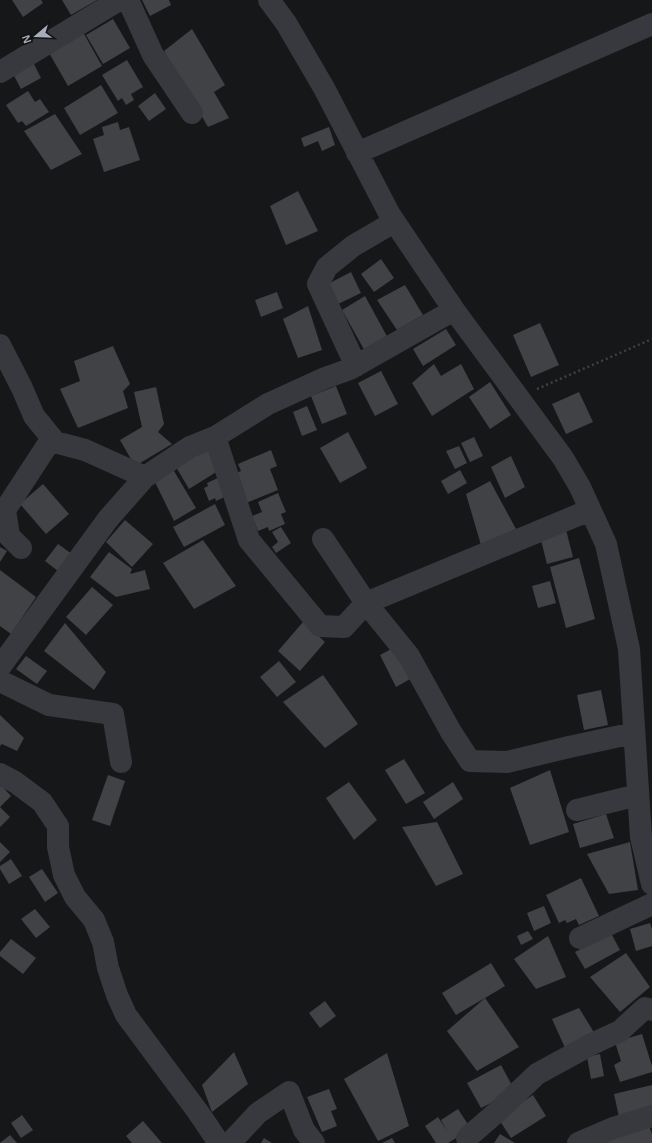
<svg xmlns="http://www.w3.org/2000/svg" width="652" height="1143" viewBox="0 0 652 1143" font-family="Helvetica,sans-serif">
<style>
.building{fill:#404246}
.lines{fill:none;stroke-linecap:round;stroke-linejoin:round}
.path{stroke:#3d4045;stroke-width:2.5;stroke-dasharray:2 3;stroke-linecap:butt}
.minor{stroke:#37393e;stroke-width:22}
</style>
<rect width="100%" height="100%" fill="#161719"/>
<path class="building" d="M12 0H41L43 3 23 17Z
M62 0H97L71 15Z
M142 0H169L171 5 150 16Z
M113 19 130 48 103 64 86 35Z
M192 29 225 85 214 92 229 118 208 127 164 51Z
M83 32 102 66 68 86 48 51Z
M127 60 143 87 131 94 134 100 126 105 122 98 118 101 102 75Z
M33 62 41 78 21 89 12 72Z
M101 85 118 113 80 135 64 108Z
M28 91 35 102 40 99 49 112 26 126 22 121 18 123 6 105Z
M155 93 166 109 149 121 138 106Z
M55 114 82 154 51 170 24 131Z
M118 122 120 130 129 127 140 160 104 172 93 139 104 135 102 127Z
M329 127 335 145 322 151 318 141 304 147 301 138Z
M298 191 318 231 286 245 270 206Z
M381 259 394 278 374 292 361 274Z
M351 272 361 293 338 304 328 284Z
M405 285 423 315 397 330 377 300Z
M277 292 283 308 261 317 255 300Z
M365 296 389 340 366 353 342 310Z
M308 306 322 350 298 358 283 319Z
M540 323 559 365 531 377 513 335Z
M446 329 456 345 423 366 413 349Z
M113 346 130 384 123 391 128 408 78 428 60 389 80 381 74 361Z
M434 364 441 376 461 364 474 389 432 416 412 383Z
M381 371 398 404 375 416 358 383Z
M490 382 511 415 490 429 469 397Z
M336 386 347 414 322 424 311 396Z
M156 387 164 424 158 432 172 444 135 466 120 440 142 427 134 392Z
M579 392 593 422 566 434 552 404Z
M307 406 317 430 302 436 293 412Z
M348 432 367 468 340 483 320 448Z
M474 437 483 456 470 462 461 443Z
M459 446 467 463 455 469 446 451Z
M208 447 221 469 189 489 176 467Z
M271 450 277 466 270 469 278 490 246 503 234 474 241 471 238 464Z
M511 456 525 487 505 498 491 467Z
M171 466 196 508 174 521 153 478Z
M460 470 467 483 448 494 441 481Z
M222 476 231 494 216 501 215 498 209 501 204 488 208 486 207 483Z
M490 481 516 529 481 545 466 494Z
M43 484 69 514 46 534 20 504Z
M278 493 286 512 281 514 285 524 269 531 268 527 258 531 252 516 262 512 258 502Z
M215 504 225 525 184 547 173 527Z
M125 520 153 544 132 567 106 542Z
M281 527 291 543 276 553 272 547 278 542 272 532Z
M566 530 573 557 547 564 540 536Z
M203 540 236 586 194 609 163 563Z
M58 544 72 554 58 571 45 561Z
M0 547 7 551 0 562Z
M109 552 132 569 130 574 145 570 150 589 116 597 90 577Z
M579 558 595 619 566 628 550 567Z
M0 570 36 597 11 634 0 626Z
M550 581 556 603 538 608 532 586Z
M92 587 113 605 86 635 66 617Z
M303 622 325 642 300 671 278 651Z
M65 623 106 672 94 690 44 651Z
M395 647 412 678 396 687 380 655Z
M26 656 47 671 37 684 16 669Z
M279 661 296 682 277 697 260 677Z
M323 675 358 724 325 748 283 702Z
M601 690 608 725 584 730 577 695Z
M0 715 24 738 17 751 2 744 0 746Z
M404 759 425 793 406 804 385 770Z
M550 770 569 832 530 845 510 788Z
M108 775 125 781 110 826 92 820Z
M349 782 377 820 354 840 326 798Z
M453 782 463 799 434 819 423 802Z
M0 784 11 796 0 807Z
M0 807 10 817 0 827Z
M606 814 614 838 580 848 573 824Z
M437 822 463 874 436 886 402 827Z
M0 842 10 852 0 862Z
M630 842 638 890 609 894 587 854Z
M11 859 22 876 9 884 0 869V866Z
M42 869 58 893 45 902 29 877Z
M581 878 599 916 579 925 576 919 567 923 565 920 559 923 546 895Z
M544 906 551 923 534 931 527 913Z
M35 909 50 927 36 938 21 919Z
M650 923 652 929V946L636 951 630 929Z
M528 931 533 939 521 945 517 936Z
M611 933 620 950 585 969 575 952Z
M548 936 566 977 536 989 514 959Z
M11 939 36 958 23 974 0 956V952Z
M626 953 650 987 620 1012 590 977Z
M491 963 505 986 485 998 519 1047 477 1071 447 1031 485 998 456 1015 442 993Z
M325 1001 336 1016 320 1028 309 1013Z
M579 1008 595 1034 566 1050 552 1019Z
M642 1034 652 1066V1072L620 1082 614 1065 621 1061 615 1042Z
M234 1052 248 1084 212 1112 202 1085Z
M387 1053 409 1126 378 1141 344 1079Z
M600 1054 604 1076 591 1079 587 1057Z
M501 1065 515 1091 481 1108 467 1083Z
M652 1085V1108L619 1117 614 1094Z
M329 1089 337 1109 331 1111 337 1126 322 1132 307 1097Z
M533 1095 546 1116 511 1138 498 1118Z
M458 1109 471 1129 448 1143H436L425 1126 438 1117 447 1131 441 1120Z
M22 1115 33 1130 21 1138 11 1123Z
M143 1121 162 1143H132L126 1136Z
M648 1123 652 1134V1143H607L605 1139Z
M500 1134 515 1143H494Z
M10 1135 17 1143H0Z
M264 1138 272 1143H261Z
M392 1138 395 1143H382Z"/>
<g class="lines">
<path class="path" d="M537 389 652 339"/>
<path class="minor" d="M128 0 153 55 192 113
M269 0 286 23 324 88 390 215 454 310 563 458 580 487 606 544 629 649 641 837 652 884
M0 72 119 0
M357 153 652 24
M0 345 22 388 34 416 55 442 85 450 145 477
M356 366 318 284 327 267 353 246 394 222
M215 437 249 540 320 626 344 627 366 603 323 539
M590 510 366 603 409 656 451 732 470 761 507 762 569 747 634 733
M21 548 9 536 5 510 52 438
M0 667 108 519 145 477 190 447 215 437 268 404 325 378 350 369 454 310
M0 681 49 705 113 714 121 762
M0 774 15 782 42 802 58 826V847L64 875 75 897 94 920 103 942 108 968 117 995 126 1015 198 1112 219 1143
M577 810 638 795
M580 938 652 904
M467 1138 498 1111 537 1074 592 1044 620 1031 645 1008 652 1010
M230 1143 258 1113 289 1092 304 1130 314 1143
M578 1143 613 1128 652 1116"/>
</g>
<g transform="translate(36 36) rotate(251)" stroke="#111214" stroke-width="3" paint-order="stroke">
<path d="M0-3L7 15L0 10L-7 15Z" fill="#a8aeb9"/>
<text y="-6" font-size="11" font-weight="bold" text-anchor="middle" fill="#a8aeb9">N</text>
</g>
</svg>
